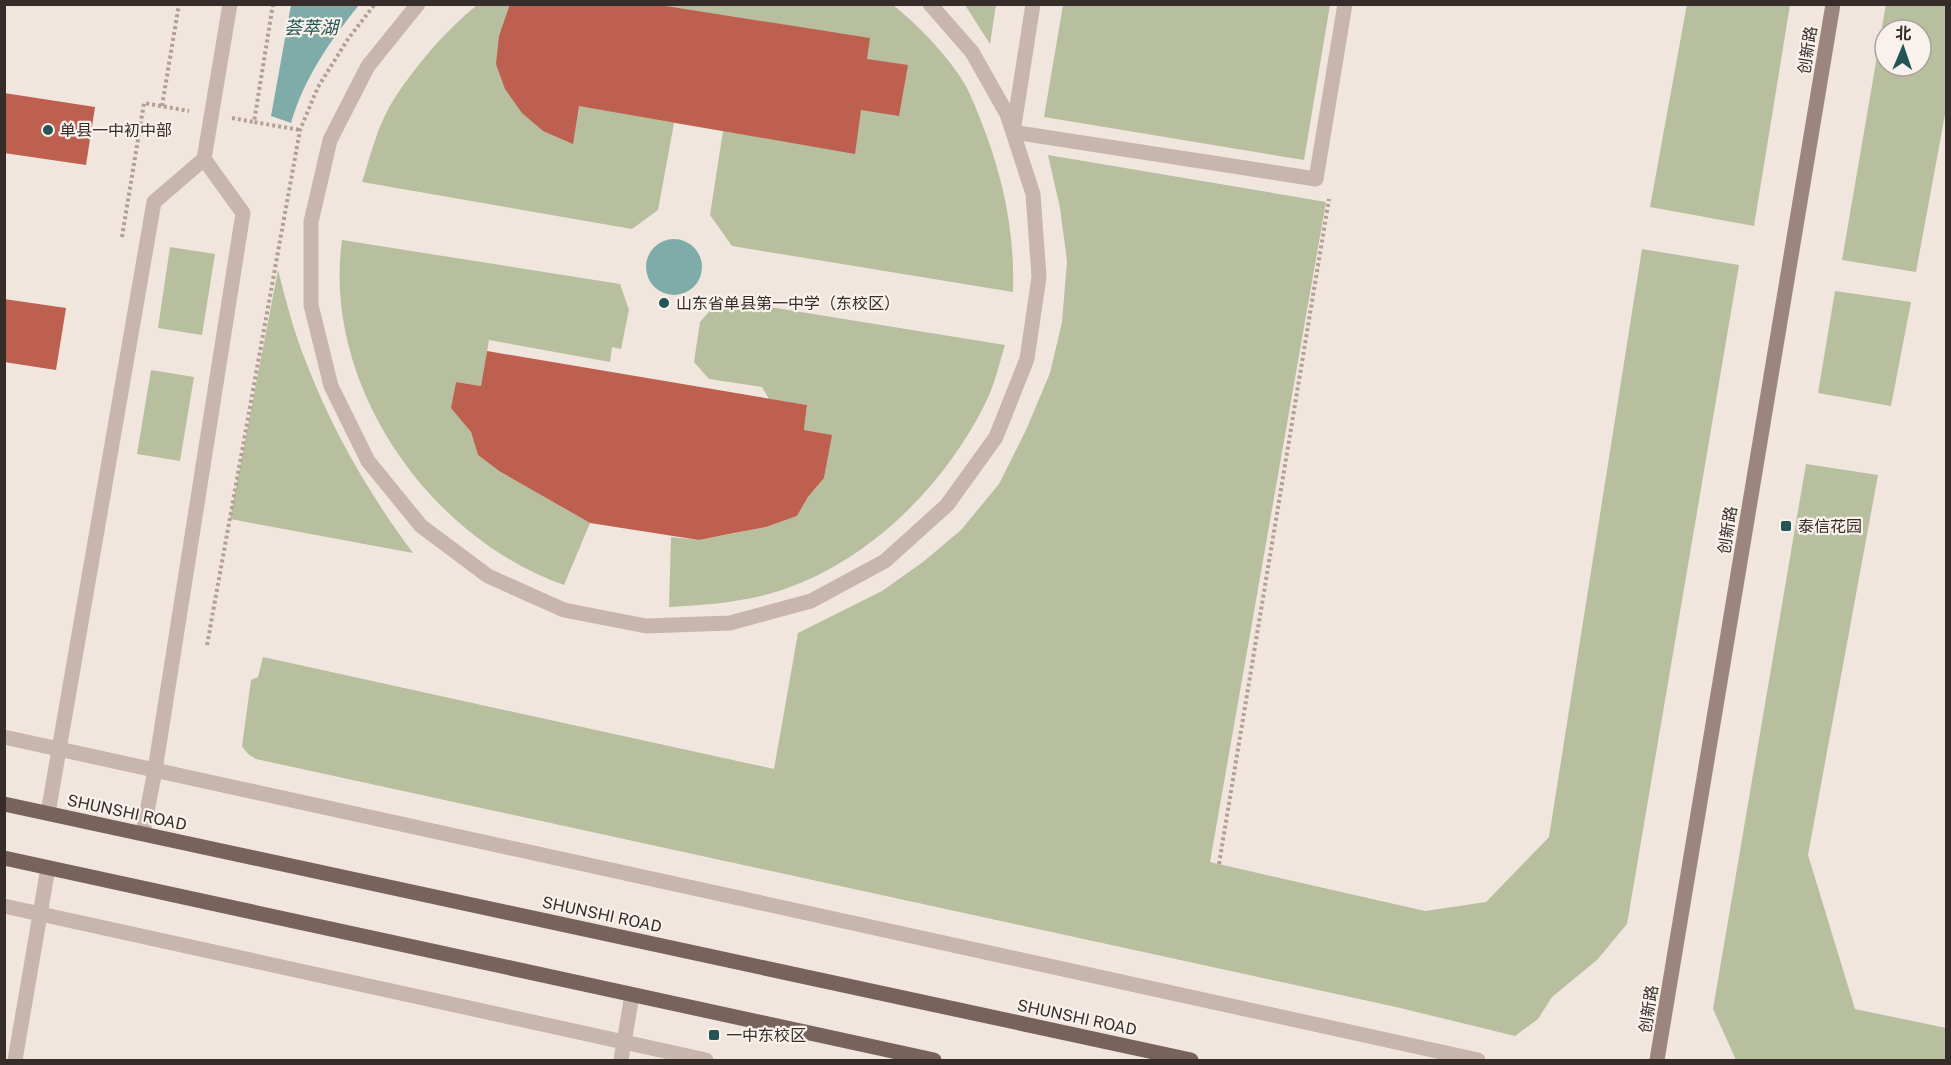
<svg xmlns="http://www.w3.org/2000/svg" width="1951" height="1065" viewBox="0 0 1951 1065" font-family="'Public Sans','Noto Sans SC',sans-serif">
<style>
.green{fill:#b7bf9f;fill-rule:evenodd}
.water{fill:#7faca9}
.building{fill:#bd6050}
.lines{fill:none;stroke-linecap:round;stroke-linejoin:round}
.path{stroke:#b49f95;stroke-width:4;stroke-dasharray:3 3;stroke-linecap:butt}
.service{stroke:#c8b5ab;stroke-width:15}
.minor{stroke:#c8b5ab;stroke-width:15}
.secondary{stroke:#9c857c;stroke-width:15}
.primary{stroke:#77625c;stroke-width:15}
.poi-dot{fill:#225553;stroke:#f9f1eb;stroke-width:2}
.labels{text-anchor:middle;stroke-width:4.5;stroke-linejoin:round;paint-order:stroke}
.street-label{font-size:16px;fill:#362c2a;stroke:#f9f1eb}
.poi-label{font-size:16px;fill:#362c2a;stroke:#f9f1eb;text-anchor:start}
.water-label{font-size:18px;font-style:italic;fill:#225553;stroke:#f9f1eb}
</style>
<rect width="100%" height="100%" fill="#f1e6de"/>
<path class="green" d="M1687 4 1790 5 1754 226 1650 207Z
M1886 4 1946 5V109L1916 272 1842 260ZM1885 30H1921V66H1885Z
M477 5H893C917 24 942 50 959 75 969 89 975 106 981 121 1003 176 1015 232 1013 292L732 246 710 215 723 131 674 123 658 210 632 229 362 182C371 154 378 124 394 99 416 65 445 31 477 5Z
M965 5H996L990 44Z
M1063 5H1330L1304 160 1044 117Z
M1048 155 1326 202 1210 862 1425 911 1486 902 1549 837 1642 249 1739 265 1627 924 1597 960 1552 997 1538 1019 1515 1036 1396 1007 256 759 248 754 242 746 251 680 258 677 263 657 774 769 798 633 882 591 923 562 961 530 999 484 1026 430 1050 373 1062 322 1067 261 1060 208Z
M342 240 620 284 629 310 621 349 612 347 610 362 489 340 481 386 456 382 452 408 471 432 478 455 499 471 590 523 564 585C429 538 322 384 342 240Z
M170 247 215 254 202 335 158 328Z
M278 270C286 301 294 332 306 362 332 430 369 494 413 553L230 519Z
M1835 291 1911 302 1891 406 1818 393Z
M720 299 1005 345C999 365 994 387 984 406 943 487 870 560 782 590 746 602 707 605 669 607L671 537 699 540 766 527 797 516 808 497 824 478 831 435 804 430 807 405 769 399 762 387 709 379 694 362 700 322Z
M151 370 194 377 180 461 137 454Z
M1806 464 1878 475 1808 855 1855 1009 1946 1028V1060H1736L1713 1009Z"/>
<path class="water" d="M291 5H359C330 41 304 78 291 123L271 116Z
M646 267a28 28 0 1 1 56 0a28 28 0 1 1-56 0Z"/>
<path class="building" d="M510 4H653L870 38 867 59 908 65 899 116 861 110 855 154 579 106 573 144 543 131 522 113 505 89 496 64 499 36Z
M4 93 95 107 86 165 4 153Z
M4 299 66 308 56 370 4 362Z
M487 351 807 405 804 430 832 435 824 478 808 497 797 516 766 527 734 533 699 540 590 523 499 471 478 455 471 432 451 408 456 382 481 386Z"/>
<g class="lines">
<path class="path" d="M273 4 254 122 300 130
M162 106 179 4
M232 118 254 122
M122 237 144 103 189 111
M207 645 300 130 318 87 348 39 375 4
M1219 864 1329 199"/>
<path class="service" d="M4 737 1478 1060
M4 906 706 1060"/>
<path class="minor" d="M418 4 368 66 330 140 311 222V305L331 386 368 461 421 526 488 576 564 610 646 626 730 623 811 601 885 561 947 505 996 437 1027 359 1039 277 1033 194 1007 114 972 52 930 4
M1033 4 1013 132 1316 179 1345 4
M48 813 154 202 204 159 230 4
M143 833 155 770 243 213 204 159
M15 1060 48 868
M621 1060 632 995"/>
<path class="secondary" d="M1657 1060 1833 4"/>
<path class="primary" d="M4 804 1191 1060
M4 858 934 1060"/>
</g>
<g class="poi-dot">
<circle cx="48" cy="130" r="6"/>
<circle cx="664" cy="303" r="6"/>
<rect x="1780" y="520" width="12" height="12" rx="3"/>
<rect x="708" y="1029" width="12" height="12" rx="3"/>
</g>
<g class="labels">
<g class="street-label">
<text transform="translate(1807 50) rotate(-81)" y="6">创新路</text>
<text transform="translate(1727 530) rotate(-81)" y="6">创新路</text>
<text transform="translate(127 812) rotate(12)" y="6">SHUNSHI ROAD</text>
<text transform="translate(602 914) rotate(12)" y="6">SHUNSHI ROAD</text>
<text transform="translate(1648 1009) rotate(-81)" y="6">创新路</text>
<text transform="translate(1077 1017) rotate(12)" y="6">SHUNSHI ROAD</text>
</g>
<g class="poi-label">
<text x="60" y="136">单县一中初中部</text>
<text x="676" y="309">山东省单县第一中学（东校区）</text>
<text x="1798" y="532">泰信花园</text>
<text x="726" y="1041">一中东校区</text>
</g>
<g class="water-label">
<text x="311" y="34">荟萃湖</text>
</g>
</g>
<rect width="1951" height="1065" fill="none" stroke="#362c2a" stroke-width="12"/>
<g transform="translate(1903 48) rotate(2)"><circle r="28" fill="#f9f1eb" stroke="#aba29e" stroke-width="1.5"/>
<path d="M0-4.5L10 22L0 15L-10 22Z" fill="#225553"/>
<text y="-9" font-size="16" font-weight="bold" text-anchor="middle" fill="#362c2a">北</text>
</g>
</svg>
